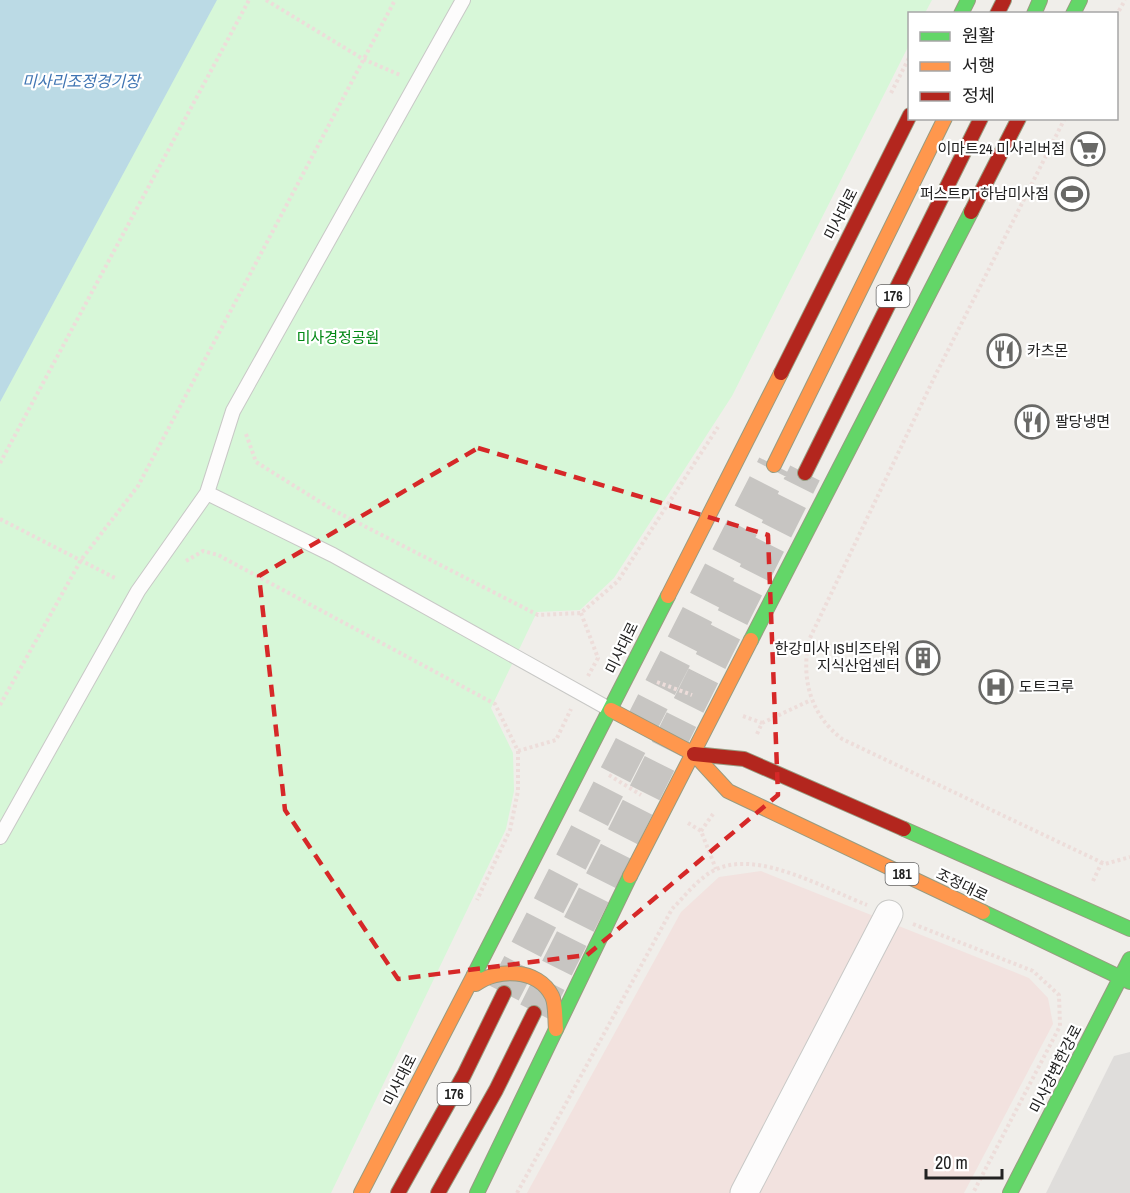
<svg xmlns="http://www.w3.org/2000/svg" width="1130" height="1193" viewBox="0 0 1130 1193" font-family="'Archivo Narrow','Noto Sans KR',sans-serif">
<style>
.residential{fill:#dfdddb}
.commercial{fill:#f2e2df}
.park{fill:#d7f7d8}
.water{fill:#bbdae5}
.lines{fill:none;stroke-linecap:round;stroke-linejoin:round}
.primary-tunnel{stroke:#c7c5c2;stroke-width:33;stroke-dasharray:33 16;stroke-linecap:butt}
.lane-casing{stroke:#c8c8c6;stroke-width:16}
.street-casing{stroke:#c8c8c6;stroke-width:29}
.fast-casing{stroke:#989b80;stroke-width:16}
.slow-casing{stroke:#989b80;stroke-width:16}
.jam-casing{stroke:#989b80;stroke-width:16}
.path{stroke:#edddda;stroke-width:4;stroke-dasharray:3 3;stroke-linecap:butt}
.lane{stroke:#fdfcfc;stroke-width:14}
.street{stroke:#fdfcfc;stroke-width:27}
.fast{stroke:#63d668;stroke-width:14}
.slow{stroke:#ff974d;stroke-width:14}
.jam{stroke:#b3261e;stroke-width:14}
.marked{fill:none;stroke:#d62828;stroke-width:4.5;stroke-dasharray:12 8;stroke-linejoin:round}
.labels{text-anchor:middle;stroke-width:4.5;stroke-linejoin:round;paint-order:stroke}
.shield{fill:#fff;stroke:#646464;stroke-width:1.5}
.shield-label{font-size:14px;font-weight:bold;fill:#212121}
.poi-label{font-size:15px;fill:#212121;stroke:#fff;text-anchor:end}
.street-label{font-size:15px;fill:#212121;stroke:#fff}
.park-label{font-size:15px;fill:#028814;stroke:#fff}
.water-label{font-size:16px;font-style:italic;fill:#4075b3;stroke:#fff}
</style>
<rect width="100%" height="100%" fill="#f0eeea"/>
<path class="residential" d="M1130 1052V1193H1046L1114 1056Z"/>
<path class="commercial" d="M761 871 1029 978 1048 998 1053 1024 964 1193H527L681 912 719 877Z"/>
<path class="park" d="M0 0H932L925 13 910 14 909 45 732 396 614 578 580 610 537 612 491 708 513 753 514 791 506 829 331 1193H0Z"/>
<path class="water" d="M0 0H217L0 402Z"/>
<g class="lines">
<path class="primary-tunnel" d="M504 993 774 465
M535 1012 805 473"/>
<g class="lane-casing">
<path id="lane" d="M207 493 333 555 611 710
M0 837 138 591 207 493 233 411 463 0"/>
</g>
<g class="street-casing">
<path id="street" d="M744 1193 889 914"/>
</g>
<g class="fast-casing">
<path id="fast" d="M961 14 968 0
M1034 14 1040 0
M1073 14 1080 0
M751 640 971 212
M904 829 1130 929
M983 912 1130 982
M474 975 668 596
M477 1193 630 876
M1010 1193 1130 959"/>
</g>
<g class="slow-casing">
<path id="slow" d="M774 465 945 118
M668 596 781 373
M611 710 694 754 728 791 983 912
M630 876 751 640
M476 984C497 968 538 968 552 996 556 1004 555 1019 556 1029
M361 1193 474 975"/>
</g>
<g class="jam-casing">
<path id="jam" d="M997 14 1004 0
M971 212 1019 118
M781 373 910 115
M805 473 981 118
M694 754 744 759 904 829
M398 1193 464 1075 504 993
M438 1193 496 1090 534 1013"/>
</g>
<path class="path" d="M266 0 363 59 400 75
M1116 16 1125 0
M891 93 910 56
M1065 118 934 378 809 640C801 679 810 714 842 739L1105 864 1130 857
M246 434 256 462 333 510 538 615 581 613 618 581 718 427
M0 463 249 0
M0 519 117 579
M186 561 203 551 218 555 495 704 518 751V791L510 830 477 900
M581 613 598 658 588 676
M657 682 692 695
M0 705 81 560 138 486 395 0
M743 716 762 723
M757 734 762 723 811 700
M518 751 556 740 571 709
M609 775 641 795
M688 823 701 831 716 869
M701 831 713 814
M1093 881 1102 862
M913 924 1033 971 1059 995 1060 1026 973 1193
M517 1193 672 909C685 896 700 876 717 869 759 850 826 889 867 905"/>
<use href="#lane" class="lane"/>
<use href="#street" class="street"/>
<use href="#fast" class="fast"/>
<use href="#slow" class="slow"/>
<use href="#jam" class="jam"/>
</g>
<path class="marked" d="M478 448 768 535 778 795 587 955 398 979 285 810 259 576Z"/>
<defs>
<g id="supermarket-ring" transform="scale(1.725)"><circle r="9.5" fill="#fff" stroke="#696967" stroke-width="1.5"/><path d="M-6-5.5h2.5l.6 2H6L4.5 2H-2.5L-4.4-4H-6ZM-1.5 3.2a1.3 1.3 0 1 0 .1 0ZM3 3.2a1.3 1.3 0 1 0 .1 0Z" fill="#696967"/></g>
<g id="stadium-ring" transform="scale(1.725)"><circle r="9.5" fill="#fff" stroke="#696967" stroke-width="1.5"/><path d="M0-5a6.5 5 0 1 0 0 10a6.5 5 0 1 0 0-10ZM-3.5-1.8h7v3.6h-7Z" fill="#696967"/></g>
<g id="restaurant-ring" transform="scale(1.725)"><circle r="9.5" fill="#fff" stroke="#696967" stroke-width="1.5"/><path d="M-5-6h1v4h1v-4h1v4h1v-4h1v5L-1.5 .5V6h-2V.5L-5-1ZM5-6V6H3V1.5H1.5Q1.5-4 5-6Z" fill="#696967"/></g>
<g id="building-ring" transform="scale(1.725)"><circle r="9.5" fill="#fff" stroke="#696967" stroke-width="1.5"/><path d="M-4-6H4V6H1V3H-1V6H-4ZM-2.5-4.3h1.7v1.8h-1.7ZM.8-4.3h1.7v1.8H.8ZM-2.5-1h1.7V.8h-1.7ZM.8-1h1.7V.8H.8Z" fill="#696967"/></g>
<g id="hospital-ring" transform="scale(1.725)"><circle r="9.5" fill="#fff" stroke="#696967" stroke-width="1.5"/><path d="M-5-5h3v3.5h4V-5h3V5h-3V1.5h-4V5h-3Z" fill="#696967"/></g>
</defs>
<g fill-rule="evenodd">
<use href="#supermarket-ring" x="1088" y="149"/>
<use href="#stadium-ring" x="1072" y="194"/>
<use href="#restaurant-ring" x="1004" y="351"/>
<use href="#restaurant-ring" x="1032" y="422"/>
<use href="#building-ring" x="923" y="658"/>
<use href="#hospital-ring" x="996" y="687"/>
</g>
<g class="labels">
<g class="shield">
<rect x="876.5" y="285" width="33" height="22" rx="4.5"/>
<rect x="885.5" y="863" width="33" height="22" rx="4.5"/>
<rect x="437.5" y="1083" width="33" height="22" rx="4.5"/>
</g>
<g class="shield-label">
<text x="893" y="301">176</text>
<text x="902" y="879">181</text>
<text x="454" y="1099">176</text>
</g>
<g class="poi-label">
<text x="1065" y="154">이마트24 미사리버점</text>
<text x="1049" y="199">퍼스트PT 하남미사점</text>
<text x="1027" y="356" text-anchor="start">카츠몬</text>
<text x="1055" y="427" text-anchor="start">팔당냉면</text>
<text x="900" y="654">한강미사 IS비즈타워<tspan x="900" dy="17">지식산업센터</tspan></text>
<text x="1019" y="692" text-anchor="start">도트크루</text>
</g>
<g class="street-label">
<text transform="translate(841 214) rotate(-63)" y="5">미사대로</text>
<text transform="translate(622 648) rotate(-64)" y="5">미사대로</text>
<text transform="translate(962 885) rotate(26)" y="5">조정대로</text>
<text transform="translate(1056 1069) rotate(-63)" y="5">미사강변한강로</text>
<text transform="translate(400 1080) rotate(-63)" y="5">미사대로</text>
</g>
<g class="park-label">
<text x="338" y="343">미사경정공원</text>
</g>
<g class="water-label">
<text x="81" y="87">미사리조정경기장</text>
</g>
</g>
<rect x="908" y="12" width="210" height="108" fill="#ffffff" stroke="#a6a6a6" stroke-width="1.5"/>
<rect x="920" y="32" width="30" height="9" fill="#63d668" stroke="#a6a6a6" stroke-width="1.5"/>
<text x="962" y="42" font-size="18" fill="#212121">원활</text>
<rect x="920" y="62" width="30" height="9" fill="#ff974d" stroke="#a6a6a6" stroke-width="1.5"/>
<text x="962" y="72" font-size="18" fill="#212121">서행</text>
<rect x="920" y="92" width="30" height="9" fill="#b3261e" stroke="#a6a6a6" stroke-width="1.5"/>
<text x="962" y="102" font-size="18" fill="#212121">정체</text>
<path d="M926 1169v9h76v-9" fill="none" stroke="#212121" stroke-width="3"/>
<text x="935" y="1169" font-size="18" fill="#212121" stroke="#ffffff" stroke-width="4.5" paint-order="stroke">20 m</text>
</svg>
